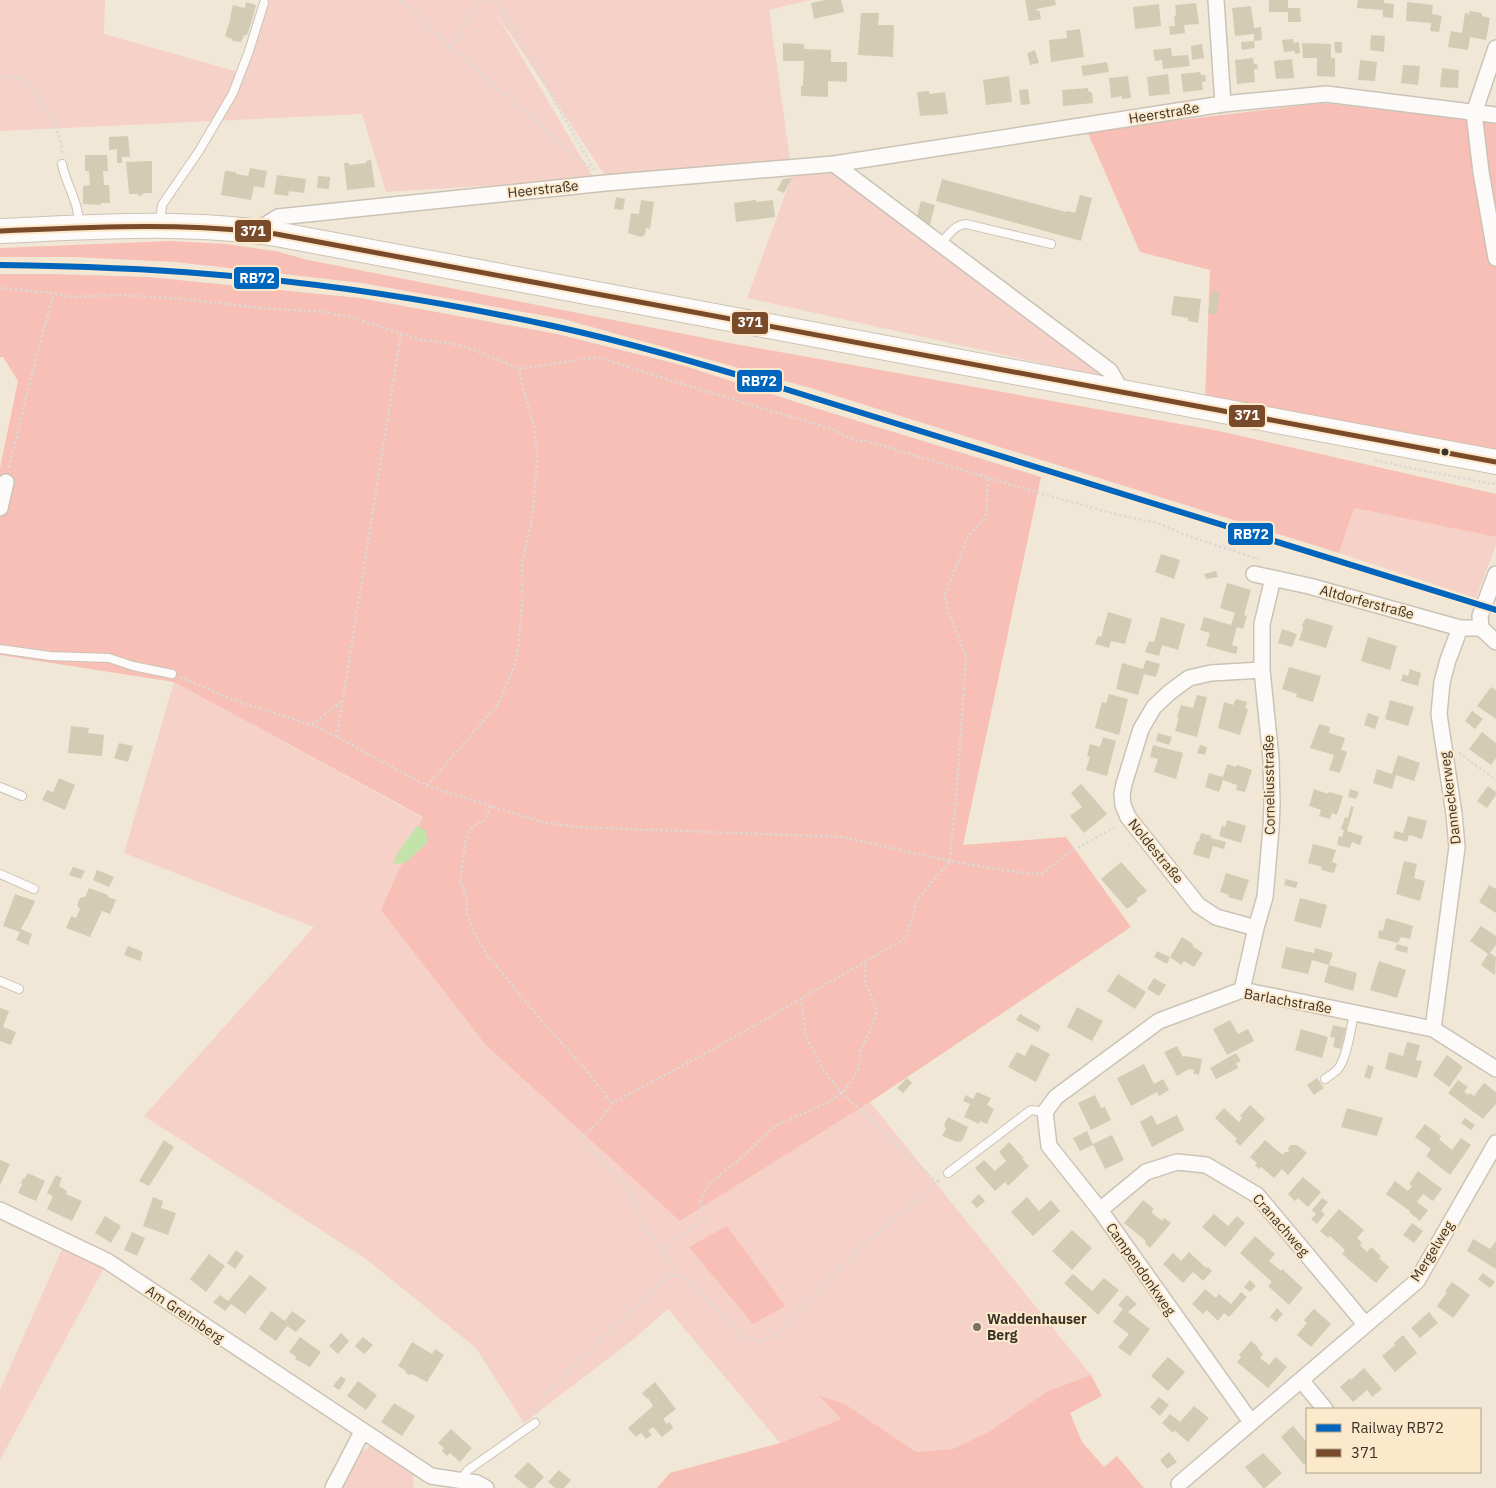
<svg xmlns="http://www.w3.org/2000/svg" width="1496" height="1488" viewBox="0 0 1496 1488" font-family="'IBM Plex Sans',sans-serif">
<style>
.green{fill:#f6d1c7}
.forest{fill:#f7bfb5}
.water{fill:#c4e3aa}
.building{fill:#d1ccb3}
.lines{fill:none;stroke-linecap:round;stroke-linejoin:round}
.service-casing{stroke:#cbc3b6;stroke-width:10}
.minor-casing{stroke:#cbc3b6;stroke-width:18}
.primary-casing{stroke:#cbc3b6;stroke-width:26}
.path{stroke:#dcd9d4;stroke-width:2.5;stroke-dasharray:2.5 2.5;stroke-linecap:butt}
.service{stroke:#fdfbf9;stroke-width:8}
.minor{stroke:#fdfbf9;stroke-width:15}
.primary{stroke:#fdfbf9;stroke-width:24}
.bus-1-casing{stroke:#fce9cc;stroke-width:9}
.bus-1{stroke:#7a4b2a;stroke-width:5}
.rail-1-casing{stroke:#fce9cc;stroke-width:10}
.rail-1{stroke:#0065bd;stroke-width:6}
.bus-dot{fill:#3b3328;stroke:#fce9cc;stroke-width:2}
.poi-dot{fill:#7b7265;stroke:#fce9cc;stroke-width:2}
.labels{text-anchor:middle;stroke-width:4;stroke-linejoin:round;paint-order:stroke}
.street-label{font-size:14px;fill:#3b3328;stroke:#fce9cc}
.poi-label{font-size:14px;font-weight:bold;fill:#3b3328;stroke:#fce9cc;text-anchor:start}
.line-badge{stroke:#fce9cc;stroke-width:2}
.badge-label{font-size:14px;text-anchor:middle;font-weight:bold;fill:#fff}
</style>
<rect width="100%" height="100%" fill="#f1e7d7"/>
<path class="green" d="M0 0H105L104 34 242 73 261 0H810L769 10 790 160 606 177 493 8 594 179 386 192 362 114 0 131Z
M794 171 834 174 1104 377 747 298Z
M1354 508 1496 537V545L1476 598 1339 553Z
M174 682 423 818 680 1221 870 1102 1091 1375 1046 1392 990 1431 953 1449 916 1452 845 1404 819 1396 841 1419 780 1443 668 1309 635 1338 524 1423 476 1348 366 1259 144 1116 314 927 124 853Z
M63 1247 104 1268 0 1460V1390Z
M370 1446 413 1475 414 1488H343L362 1452Z"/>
<path class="forest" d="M1323 103 1496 123V454L1205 400 1210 270 1140 252 1087 131Z
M170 241 226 244 275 251 308 260 735 344 1219 431 1496 494V537L1354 508 1339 553 814 389 563 319 362 283 175 262 74 257H0V248Z
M0 274H51L149 277 360 298 557 334 685 366 799 403 1041 477 963 845 1066 837 1131 927 870 1102 680 1221 486 1045 381 910 423 817 174 682 0 655V468L18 381 3 357H0Z
M727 1226 785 1306 753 1324 689 1247Z
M1091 1375 1102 1396 1070 1413 1082 1442 1104 1467 1117 1456 1144 1488H657L670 1473 780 1443 841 1419 818 1395 845 1404 916 1452 953 1449 990 1431 1046 1392Z"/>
<path class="water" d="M417 826 425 830 428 840 425 845 405 863 393 864 398 852Z"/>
<path class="building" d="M826 0H841L844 12 814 19 811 3Z
M1025 0H1055L1056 5 1036 9 1037 11 1039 10 1041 19 1029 21Z
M1269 0H1288V8H1300L1301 22H1288V12H1269Z
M1358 0H1384V3L1394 4 1393 18 1383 17V10L1357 8Z
M246 2 256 5 251 24 247 35H244L241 42 233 41 232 39 225 36 231 17H230L233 5 245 8Z
M1407 2 1433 5 1432 14 1442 16 1439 32 1430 31 1431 23 1406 21Z
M1196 3 1199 24 1184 25 1185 33 1170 35 1169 26H1175L1174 17 1176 15 1175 5Z
M1159 4 1161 26 1135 29 1133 7Z
M1251 6 1254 28 1261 27 1262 40 1254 41V34L1235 36 1232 8Z
M1469 11 1482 13V16L1490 18 1486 40 1470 37 1468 50 1448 47 1451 31 1462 33 1465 13 1470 14Z
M861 13H879L878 25H894L893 57 858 55Z
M1080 29 1084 57 1051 62 1049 40 1067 38 1066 31Z
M1371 35 1385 36 1384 52 1370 50Z
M1293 39 1294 43 1299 42 1300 53 1295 54V51L1284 52 1282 40Z
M1254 41 1255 48 1242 50 1241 42Z
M1334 42H1342V53H1335Z
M783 43 804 44V49L831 50V62H847V82L828 81V97L801 96V86H803L804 61H783Z
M1302 43 1331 44V58H1335V77L1317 76V58H1303Z
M1202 44 1204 58 1192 60 1191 46Z
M1171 48 1172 56 1188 55 1190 66 1163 69 1162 60 1155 61 1153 50Z
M1035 50 1039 63 1030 65 1027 53Z
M1253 58 1254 64H1257L1258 69H1254L1255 82 1237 84 1235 60Z
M1292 59 1294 78 1276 79 1274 61Z
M1360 60 1377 62 1375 81 1358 80Z
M1107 62 1109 72 1083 76 1081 66Z
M1403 65 1420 66 1418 85 1401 83Z
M1442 68 1459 70 1458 88 1440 87Z
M1200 72 1201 75H1205L1206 81 1202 82 1203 90 1183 92 1181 74Z
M1168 74 1170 94 1149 96 1147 77Z
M1009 76 1012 102 986 105 983 80Z
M1128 76 1131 98 1122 99V96L1111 98 1109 78Z
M1088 88 1089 92H1092L1093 103 1063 106 1062 90Z
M1028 89 1030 104 1021 105 1019 90Z
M929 91 930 94 945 92 948 114 920 116 917 92Z
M128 136 130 157H122V163H117V149L109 150V137Z
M85 155H107L108 171H103L104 185H109L110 203H100L101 205 83 204V186L90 185 89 171H85Z
M371 160 375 187 347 190 344 163H349V165L366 163V161Z
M152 161V193H143V195L138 196V194H129L126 162Z
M250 168 267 171 264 188 254 186 251 200 221 195 225 171 236 172V174L248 176Z
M277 175 306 179 304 193 289 191 288 196 274 194Z
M318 176 330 177 329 189 317 188Z
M792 178 784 193 777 190 783 179Z
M942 179 1066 212 1067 211 1075 213 1080 195 1092 198 1081 241 936 201Z
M616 197 625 199 623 210 614 209Z
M641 200 654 202 650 229 646 228 645 235 641 237 628 233 631 213 639 214Z
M755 200 757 202 773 200 775 217 736 222 734 203Z
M921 201 935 205 930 225 917 216Z
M1212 291 1220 293 1216 315 1208 313Z
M1174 296 1201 299 1198 323 1188 321V318L1171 315Z
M1161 554 1180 560 1174 579 1155 572Z
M1216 571 1218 577 1206 579 1204 574Z
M1227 583 1251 590 1244 615 1247 616 1243 629 1237 627 1232 645 1238 647 1236 654 1206 646 1210 633 1200 630 1204 617 1231 625 1235 613 1220 608Z
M1108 612 1132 619 1125 644 1111 641 1109 648 1095 644 1098 636 1101 637Z
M1161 617 1185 624 1178 650 1162 645 1159 656 1145 652 1149 641 1154 642Z
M1306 618 1333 626 1326 648 1299 640 1303 628 1302 625Z
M1282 629 1297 634 1292 647 1278 643Z
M1368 637 1397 646 1390 670 1361 661Z
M1146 660 1160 664 1156 677 1144 674 1138 695 1116 689 1122 663 1143 669Z
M1289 667 1321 676 1313 702 1296 697 1297 694 1282 689Z
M1410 669 1421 673 1418 686 1401 681 1403 674 1408 676Z
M1491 687 1496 690V719L1477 706Z
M1109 694 1128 699 1119 735 1095 728 1102 702 1106 703Z
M1197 695 1207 697 1197 737 1175 731 1179 717H1177L1181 705 1193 708Z
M1236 699 1247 702 1245 708 1248 709 1240 735 1218 728 1224 702 1233 705Z
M1390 700 1414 707 1408 726 1385 719Z
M1472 711 1483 719 1475 729 1465 721Z
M1368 713 1379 717 1375 729 1364 725Z
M1319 724 1330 727 1329 733 1345 738 1341 750 1347 752 1340 773 1329 770 1334 755 1310 748Z
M71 726 89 728 88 733 104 735 102 756 68 753Z
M1482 732 1496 743V758L1491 765 1469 749Z
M1158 733 1172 737 1169 745 1156 741Z
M1103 737 1116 741 1107 776 1086 770 1090 757 1087 756 1090 744 1100 747Z
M119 743 133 746 128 762 114 758Z
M1153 745 1183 753 1176 779 1154 772 1158 759 1150 757Z
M1200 745 1207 747 1205 755 1197 753Z
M1398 755 1420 763 1414 781 1396 775 1392 789 1373 783 1377 769 1392 774Z
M1227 764 1236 767 1237 765 1252 770 1245 792 1236 790 1237 785 1223 780 1219 792 1205 787 1209 773 1223 777Z
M59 778 75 785 65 810 42 800 47 790 53 792Z
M1081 784 1107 814 1084 833 1070 816 1082 807 1071 793Z
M1488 786 1496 792V795L1487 808 1477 801Z
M1314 789 1328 794 1329 792 1343 796 1337 815 1332 813 1330 819 1319 816 1321 810 1309 806Z
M1350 789 1359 792 1356 799 1348 797Z
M1351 806 1354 807 1347 831 1363 836 1360 845 1352 842 1350 848 1337 845 1339 836 1342 837 1344 830 1341 829 1345 817 1348 818Z
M1408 816 1427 821 1422 839 1409 835 1407 842 1393 838 1395 831 1403 833Z
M1227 820 1246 826 1241 843 1219 836 1222 826 1225 827Z
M1201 833 1212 836 1211 838 1226 842 1224 849 1213 846 1209 859 1193 854 1197 841H1199Z
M1313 844 1336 850 1332 862 1337 864 1334 873 1321 870 1322 867 1308 863Z
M1404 861 1417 864 1414 878 1425 881 1420 901 1396 894Z
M1121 862 1147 891 1136 899 1138 901 1127 909 1101 879Z
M73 867 85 871 81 879 69 875Z
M97 870 114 877 109 887 93 880Z
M1226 873 1249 880 1242 901 1228 897 1229 895 1220 892Z
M1286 879 1298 882 1296 888 1284 885Z
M1489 885 1496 889V913L1479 902Z
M89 888 108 895V897L116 900 110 914 102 911 90 937 66 928 71 916 76 918 80 909 77 905 80 898 85 897Z
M15 894 35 901 27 919H26L21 929 32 934 28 945 16 940 20 932 3 926Z
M1300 898 1327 905 1321 928 1294 921Z
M1386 918 1413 926 1410 939 1401 937 1398 943 1378 938 1379 930 1383 931Z
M1481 926 1496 936V945L1490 953 1496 957 1495 975 1481 965 1488 954 1470 941Z
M1182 937 1193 944 1192 946 1203 953 1194 967 1184 961 1181 965 1170 957Z
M1397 944 1408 947 1407 953 1395 950Z
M128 946 143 952 140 961 124 955Z
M1286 947 1314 953 1315 948 1333 953 1329 965 1357 973 1353 991 1324 982 1329 965 1312 960 1308 974 1281 968Z
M1157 951 1170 957 1167 964 1154 957Z
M1379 961 1406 970 1397 998 1370 990Z
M1118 974 1146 992 1135 1009 1107 991Z
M1154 978 1166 985 1159 996 1147 989Z
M1077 1007 1103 1021 1092 1041 1067 1027Z
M0 1008 9 1011 3 1027 16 1032 11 1045 0 1041Z
M1020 1014 1041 1026 1038 1032 1016 1020Z
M1230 1020 1238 1034 1248 1029 1254 1041 1227 1055 1213 1029Z
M1333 1025 1346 1028 1341 1049 1333 1047 1335 1038 1330 1037Z
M1301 1029 1328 1037 1322 1058 1295 1050Z
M1407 1042 1420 1045 1416 1060 1422 1061 1417 1078 1385 1069 1389 1052 1403 1056Z
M1031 1044 1050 1054 1036 1082 1008 1067 1017 1052 1025 1056Z
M1177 1046 1183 1057 1185 1056 1202 1059 1199 1075 1193 1073 1194 1070 1189 1069 1177 1076 1164 1052Z
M1236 1053 1241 1061 1236 1063 1238 1068 1216 1079 1210 1068Z
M1447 1055 1463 1067 1449 1087 1433 1075Z
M1144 1064 1154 1084 1163 1079 1169 1090 1159 1096 1157 1092 1131 1106 1117 1078Z
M1368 1065 1374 1067 1370 1079 1364 1077Z
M907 1078 912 1083 903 1093 897 1088Z
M1317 1078 1324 1088 1314 1095 1307 1085Z
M1458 1080 1468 1087 1464 1092 1469 1095 1470 1093 1474 1096 1484 1083 1496 1092V1104L1483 1119 1448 1093Z
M977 1092 991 1098 987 1105 994 1109 987 1124 980 1121 979 1124 964 1117 970 1104 963 1101 966 1095 973 1099Z
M1095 1095 1101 1108 1105 1107 1111 1120 1091 1130 1078 1103Z
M1250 1105 1265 1119 1240 1146 1235 1141 1237 1139 1215 1118 1224 1108 1239 1122 1242 1118 1240 1116Z
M1347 1108 1383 1118 1377 1136 1341 1127Z
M1152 1115 1157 1125 1177 1115 1184 1130 1152 1147 1140 1122Z
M948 1117 968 1127 962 1141 957 1142 942 1136 946 1129 944 1125Z
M1465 1118 1475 1125 1471 1130 1461 1123Z
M1425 1124 1441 1136 1439 1139 1452 1150 1461 1138 1471 1145 1450 1175 1426 1156 1431 1149 1415 1137Z
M1087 1131 1093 1145 1080 1151 1073 1138Z
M1112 1135 1124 1160 1105 1169 1093 1144Z
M164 1140 174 1147 149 1186 139 1181Z
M1265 1140 1283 1155 1285 1152H1289L1288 1148 1291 1145H1297L1307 1153 1288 1175 1282 1169 1274 1178 1261 1167 1259 1169 1255 1165 1257 1163 1250 1157Z
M1009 1142 1024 1158 1022 1159 1029 1166 1008 1186 1005 1182 995 1191 975 1168 984 1160 995 1171 1006 1161 999 1152Z
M0 1160 10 1164 0 1185Z
M1418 1171 1442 1189 1433 1201 1423 1194 1417 1202 1428 1210 1420 1221 1409 1212 1410 1211 1386 1194 1395 1181 1408 1191 1412 1186 1409 1184Z
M28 1173 45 1181 36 1201 18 1193 22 1185 21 1182 23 1179 25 1178Z
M56 1175 62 1178 59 1186 67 1191 66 1194 82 1201 72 1221 47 1209 53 1196 47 1193Z
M1303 1177 1321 1192 1308 1207 1298 1198 1295 1201 1288 1194Z
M979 1194 985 1201 977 1208 971 1202Z
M153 1197 163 1201 161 1208 176 1213 168 1235 143 1226Z
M1027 1197 1039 1211 1051 1200 1060 1211 1033 1236 1011 1212Z
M1322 1198 1328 1202 1321 1211 1325 1214 1317 1224 1311 1219 1316 1214 1312 1210Z
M1143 1200 1154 1209 1151 1212 1162 1221 1164 1218 1171 1223 1150 1248 1145 1243 1146 1241 1124 1223Z
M1339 1209 1364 1230 1357 1238 1362 1243 1360 1245 1367 1252 1371 1247 1381 1256 1379 1258 1389 1267 1376 1283 1342 1254 1345 1250 1330 1236 1328 1238 1320 1231Z
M1214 1214 1228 1226 1237 1216 1245 1223 1225 1247 1202 1227Z
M105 1216 121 1226 111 1243 95 1233Z
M1412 1223 1423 1231 1414 1243 1403 1235Z
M1072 1230 1092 1248 1072 1270 1052 1251Z
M132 1232 145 1238 137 1256 124 1250Z
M1255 1236 1275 1254 1269 1261 1281 1271 1282 1269 1303 1288 1289 1305 1268 1286 1272 1282 1240 1253Z
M1473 1239 1490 1249 1496 1241V1269L1467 1251Z
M236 1250 244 1256 235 1269 227 1263Z
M1189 1252 1206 1268 1208 1267 1212 1271 1203 1281 1193 1272 1183 1283 1163 1264 1173 1253 1181 1261Z
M209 1254 225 1266 206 1292 190 1279Z
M1483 1273 1495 1282 1490 1288 1478 1279Z
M1073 1274 1092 1291 1104 1278 1119 1290 1098 1315 1064 1283Z
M250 1275 267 1288 245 1314 231 1304 225 1311 213 1302 220 1295 228 1301Z
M1250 1280 1256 1286 1250 1292 1244 1287Z
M1452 1282 1470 1295 1453 1318 1437 1306 1447 1292 1445 1291Z
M1205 1289 1216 1298 1219 1294 1231 1304 1241 1292 1247 1297 1229 1317 1224 1313 1218 1321 1207 1310 1203 1314 1192 1304Z
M1127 1295 1137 1304 1128 1312 1150 1329 1130 1356 1118 1347 1129 1334 1113 1322 1123 1309 1118 1305Z
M1277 1308 1283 1314 1276 1322 1270 1317Z
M1314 1309 1331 1324 1311 1347 1297 1335 1307 1323 1304 1320Z
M271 1311 285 1321 292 1311 306 1321 296 1332 287 1326 276 1341 259 1329Z
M1429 1312 1438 1323 1420 1338 1411 1328Z
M341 1333 349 1341 338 1354 329 1346Z
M1403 1335 1417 1353 1395 1372 1382 1356 1395 1345 1394 1343Z
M300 1337 321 1352 310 1367 295 1359 296 1357 289 1352Z
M363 1337 373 1345 364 1354 355 1346Z
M1251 1341 1258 1347V1349L1263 1354 1260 1358 1269 1365 1276 1357 1287 1367 1268 1388 1237 1362 1241 1357 1239 1355Z
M412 1342 432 1354 435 1349 444 1355 427 1382 412 1374 409 1375 406 1373 405 1370 398 1366Z
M1168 1357 1185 1372 1168 1391 1151 1376Z
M1364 1368 1382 1389 1372 1397 1367 1390 1353 1402 1340 1387 1350 1378 1351 1380Z
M341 1376 346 1380 339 1390 333 1386Z
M358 1381 377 1395 366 1410 347 1396Z
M655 1382 676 1409 663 1419 667 1424 669 1422 673 1427 672 1429 662 1437 653 1427 648 1431 652 1435 646 1439 641 1433 636 1437 628 1428 653 1406 648 1398 647 1399 642 1393Z
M1159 1397 1169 1405 1160 1416 1150 1407Z
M394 1403 415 1416 402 1436 381 1422Z
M1194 1406 1209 1418 1188 1442 1174 1430 1173 1433 1162 1423 1170 1414 1180 1422Z
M1293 1426 1306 1441 1307 1440V1462L1304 1465 1281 1437Z
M451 1429 472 1448 460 1462 450 1453 447 1456 442 1451 444 1448 438 1443Z
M1169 1452 1177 1462 1167 1469 1160 1460Z
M1263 1453 1282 1473 1265 1488H1263L1245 1467Z
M528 1462 544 1477 534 1488H528L514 1476Z
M559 1470 571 1480 564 1488H555L548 1482Z"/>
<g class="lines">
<g class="service-casing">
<path id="service" d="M62 164C66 185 80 204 79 226
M160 224 162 205 199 151 233 93 249 51 264 3
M941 244C948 235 954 225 966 224L1051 244
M0 649 50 656 109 658 133 666 172 674
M0 787 22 796
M0 874 34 889
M0 981 19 989
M1325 1079C1329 1076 1334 1073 1337 1070 1347 1060 1351 1027 1354 1013
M948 1173 1031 1110 1045 1112
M460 1480 468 1470 535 1423"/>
</g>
<g class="minor-casing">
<path id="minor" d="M1216 0 1223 104
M1496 48 1474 113 1481 172 1496 258
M834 164 1110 371 1122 392
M256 231 278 217 605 183 834 164 1223 104 1326 94 1496 115
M0 508 6 482
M1254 574 1309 586 1460 628H1481L1496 642
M1481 628 1480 616 1496 574
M1256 928 1216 917 1198 905 1128 817 1123 805 1122 794 1124 784 1141 729 1154 707 1170 692 1189 678 1211 673 1262 670
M1242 990 1256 928 1265 897 1271 828 1272 805 1271 759 1262 670V624L1273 578
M1433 1029 1457 847 1454 814 1439 714 1442 682 1448 660 1460 628
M0 1210 107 1261 431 1476 477 1483 486 1488
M1100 1210 1146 1172 1177 1162 1206 1165 1257 1195 1365 1324
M1301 1380 1325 1409
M1251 1422 1100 1210 1049 1146 1045 1112 1056 1097 1159 1021 1242 990 1433 1029 1496 1069
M1179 1484 1417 1281 1496 1143
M333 1488 362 1432"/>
</g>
<g class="primary-casing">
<path id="primary" d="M0 231C92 227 184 220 276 234L1496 462"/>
</g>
<path class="path" d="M401 0 450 47 592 170
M494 0 503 11 595 171
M451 47 481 0
M0 77C14 78 27 76 32 90 44 110 62 129 62 153
M0 288 54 293 69 297 121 295 183 299 260 308 324 312 350 317 422 340 450 343 472 349 519 369 597 357 708 392 829 428 857 441 864 440 1039 493 1119 515 1157 523 1191 537 1258 559
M1375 460 1410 468 1492 484 1496 483
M9 468 32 373 54 293
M180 677 233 700 312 725 337 737 427 786 542 822 575 827 842 837 950 861 1015 872 1042 874 1070 852 1117 826
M312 725 343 700
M337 737 401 334
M1459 753 1496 780
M427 786 499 703 517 659 522 606V561L532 521 537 462 534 425 523 389 519 369
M491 806 485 820 473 826 467 835 460 881 467 898V914L476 936 487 955 541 1020 586 1070 612 1103
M801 998 806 1037 824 1071 842 1093 937 1182
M662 1249 705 1219 700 1201 709 1184 740 1159 776 1125 825 1104 842 1093 857 1073 861 1049 872 1027 877 1010 865 983V961
M671 1275 673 1264 662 1249 643 1228 630 1193 623 1182 581 1139 602 1118 612 1103 712 1050 906 938 918 898 950 861 958 774 966 656 951 619 944 596 968 537 986 517 988 477
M536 1414 544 1396 629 1312 660 1284 671 1275 683 1277 693 1284 742 1336 759 1342 775 1335 858 1250 941 1179"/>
<use href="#service" class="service"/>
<use href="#minor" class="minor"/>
<use href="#primary" class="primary"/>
<g class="bus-1-casing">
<path id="bus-1" d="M0 231C92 227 184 222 276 234L1496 462"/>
</g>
<use href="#bus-1" class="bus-1"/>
<g class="rail-1-casing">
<path id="rail-1" d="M0 265C70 266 139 268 208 274 324 283 439 301 553 326 631 343 708 366 785 389L1496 610"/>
</g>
<use href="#rail-1" class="rail-1"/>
</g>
<circle class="bus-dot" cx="1445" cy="452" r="4.5"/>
<circle class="poi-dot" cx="977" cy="1327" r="5"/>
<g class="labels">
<g class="street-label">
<text transform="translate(1164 113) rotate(-9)" y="5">Heerstraße</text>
<text transform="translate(543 189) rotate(-6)" y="5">Heerstraße</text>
<text transform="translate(1367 602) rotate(15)" y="5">Altdorferstraße</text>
<text transform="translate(1269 785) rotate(-91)" y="5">Corneliusstraße</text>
<text transform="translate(1450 798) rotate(-97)" y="5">Danneckerweg</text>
<text transform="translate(1156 851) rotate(51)" y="5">Noldestraße</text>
<text transform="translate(1288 1001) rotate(10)" y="5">Barlachstraße</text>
<text transform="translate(1281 1225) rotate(49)" y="5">Cranachweg</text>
<text transform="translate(1432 1251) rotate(-58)" y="5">Mergelweg</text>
<text transform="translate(1141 1269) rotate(55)" y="5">Campendonkweg</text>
<text transform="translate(185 1314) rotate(34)" y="5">Am Greimberg</text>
</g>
<g class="poi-label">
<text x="987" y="1324">Waddenhauser<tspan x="987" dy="16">Berg</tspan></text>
</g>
</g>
<g class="line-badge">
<rect x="234" y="219" width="38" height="24" rx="5" fill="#7a4b2a"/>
<rect x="233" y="266" width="47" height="24" rx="5" fill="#0065bd"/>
<rect x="731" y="311" width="38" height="24" rx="5" fill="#7a4b2a"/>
<rect x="736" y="369" width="47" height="24" rx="5" fill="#0065bd"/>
<rect x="1228" y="404" width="38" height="24" rx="5" fill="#7a4b2a"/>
<rect x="1227" y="522" width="47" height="24" rx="5" fill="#0065bd"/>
</g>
<g class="badge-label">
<text x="253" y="236">371</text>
<text x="257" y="283">RB72</text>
<text x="750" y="327">371</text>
<text x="759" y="386">RB72</text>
<text x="1247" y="420">371</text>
<text x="1251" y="539">RB72</text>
</g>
<rect x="1306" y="1408" width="175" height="65" fill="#fce9cc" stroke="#afa08a"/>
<rect x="1316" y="1424" width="25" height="8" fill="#0065bd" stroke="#afa08a"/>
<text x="1351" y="1433" font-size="15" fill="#3b3328">Railway RB72</text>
<rect x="1316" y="1449" width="25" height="8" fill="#7a4b2a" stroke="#afa08a"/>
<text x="1351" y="1458" font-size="15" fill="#3b3328">371</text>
</svg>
